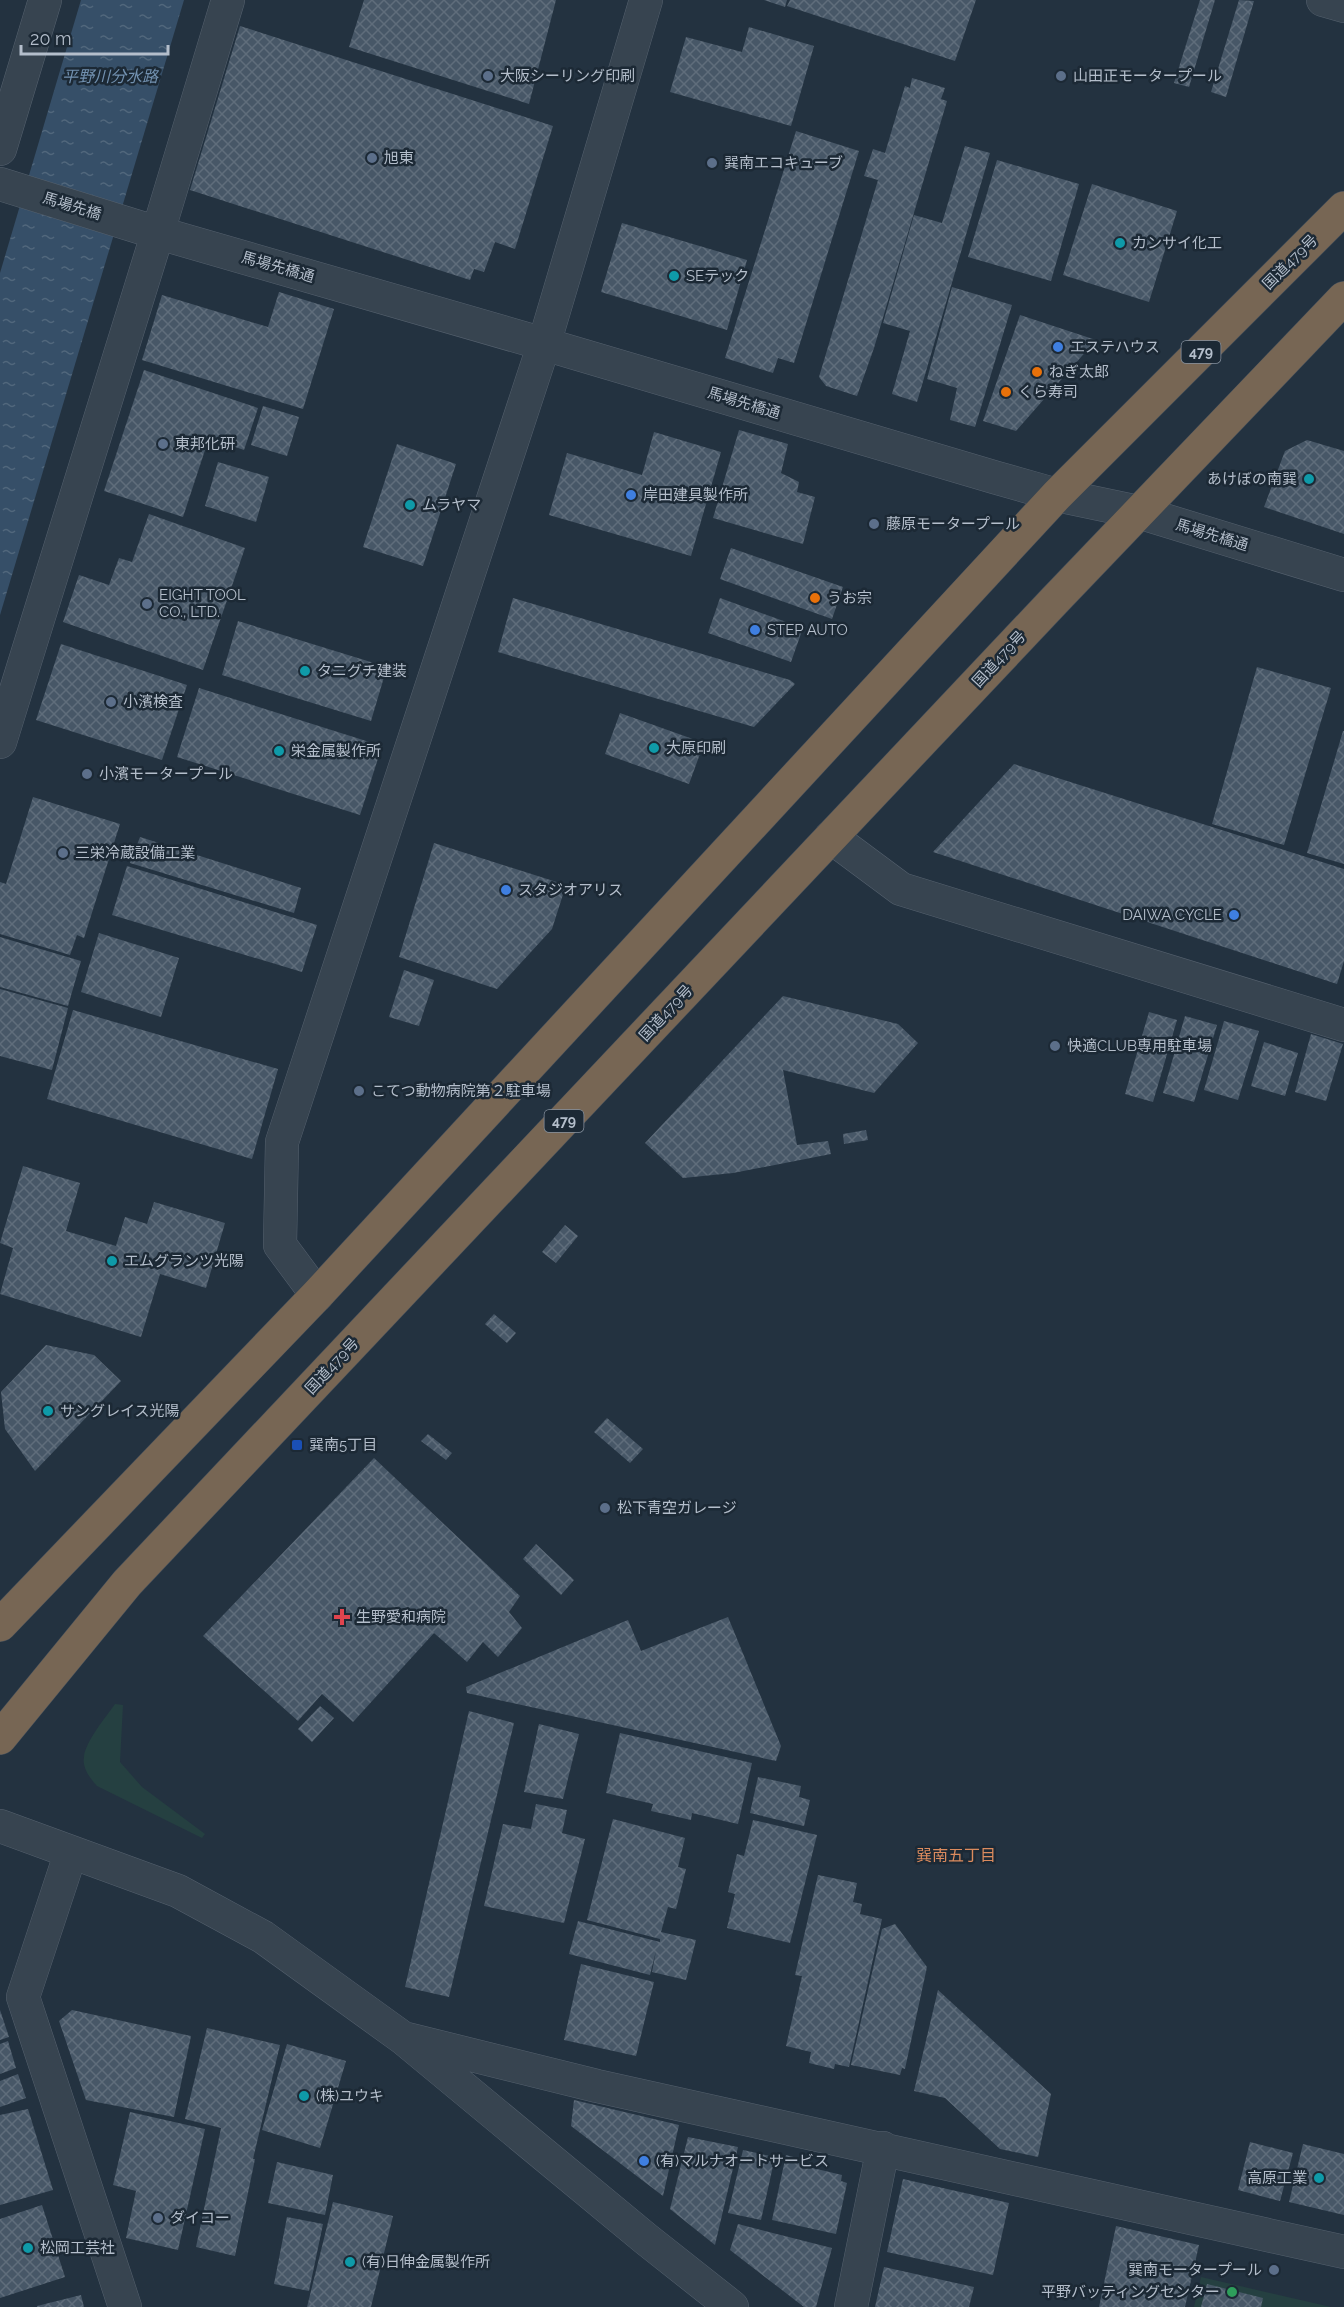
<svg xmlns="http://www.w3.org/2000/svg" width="1344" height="2307" viewBox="0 0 1344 2307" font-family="Raleway,'Noto Sans JP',sans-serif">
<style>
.green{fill:#254041}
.water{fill:url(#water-ripples)}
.building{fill:url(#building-cross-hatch)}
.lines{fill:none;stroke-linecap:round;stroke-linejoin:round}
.minor-casing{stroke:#55616e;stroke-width:34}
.highway-casing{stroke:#424e5b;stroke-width:34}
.minor{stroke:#374450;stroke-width:33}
.highway{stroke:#776654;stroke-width:33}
.service-dot{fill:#5c6f8a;stroke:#1c2935;stroke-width:2}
.culture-dot{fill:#0f9aa8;stroke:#1c2935;stroke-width:2}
.shop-dot{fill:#3f7fe0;stroke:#1c2935;stroke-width:2}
.food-dot{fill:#e8710a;stroke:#1c2935;stroke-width:2}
.transit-dot{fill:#1a4fb4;stroke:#1c2935;stroke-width:2}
.health-dot{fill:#e0444e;stroke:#1c2935;stroke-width:2}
.leisure-dot{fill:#2e9e5b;stroke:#1c2935;stroke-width:2}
.labels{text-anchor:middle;stroke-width:5;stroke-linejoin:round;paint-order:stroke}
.shield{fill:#1c2935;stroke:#86919e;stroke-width:1.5}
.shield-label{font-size:14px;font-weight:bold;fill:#b4becb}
.poi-label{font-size:15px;fill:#b4becb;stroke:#1c2935;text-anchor:start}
.street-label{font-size:15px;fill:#b4becb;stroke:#1c2935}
.water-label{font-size:16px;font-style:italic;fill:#7291b0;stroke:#1c2935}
.neighbourhood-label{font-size:16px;fill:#db8b5e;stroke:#1c2935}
</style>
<defs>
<pattern id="water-ripples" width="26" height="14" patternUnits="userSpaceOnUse" patternTransform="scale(1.5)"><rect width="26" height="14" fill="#364f68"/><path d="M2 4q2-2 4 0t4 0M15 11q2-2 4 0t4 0" fill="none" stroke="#51677c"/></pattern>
<pattern id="building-cross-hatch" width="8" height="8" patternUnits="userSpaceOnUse" patternTransform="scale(1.5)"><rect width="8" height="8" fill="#475767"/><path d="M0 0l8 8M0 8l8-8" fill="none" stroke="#5f6d7b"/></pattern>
</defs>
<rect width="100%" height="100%" fill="#233240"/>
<path class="green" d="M115 1704 123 1705 120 1762 142 1787 205 1834 202 1838 97 1786C90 1778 82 1768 84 1757 85 1742 106 1717 115 1704Z
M1201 2277 1331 2307H1194Z"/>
<path class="water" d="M81 0H184L0 615V273Z"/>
<path class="building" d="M364 0H556L529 104 349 47Z
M764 0H787L785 7Z
M790 0H976L955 61 787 6Z
M1200 0H1215L1189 87 1174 83Z
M1239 0 1254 1 1226 97 1211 92Z
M240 26 553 126 515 249 495 242 484 272 474 269 470 280 190 190Z
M749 27 814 46 791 126 670 92 686 37 742 52Z
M912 78 945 88 941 99 947 101 874 348 857 396 826 386 819 377 878 180 864 176 873 149 885 153 905 86 910 88Z
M796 131 859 151 794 363 778 358 773 373 725 358Z
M965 146 990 153 917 402 892 394 910 331 883 323 914 215 942 223Z
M997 160 1079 184 1051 281 968 257Z
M1092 184 1177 211 1149 302 1063 275Z
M622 223 747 260 727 330 601 292Z
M952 287 1012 305 975 427 950 420 957 388 927 379Z
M279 292 334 309 303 409 142 360 162 295 268 327Z
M1020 315 1096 340 1016 431 983 421Z
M144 370 258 408 244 450 209 438 183 517 104 491Z
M263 406 299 417 287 456 251 445Z
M739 430 788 444 781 473 799 482 797 492 815 497 803 544 713 518Z
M654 432 721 452 691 556 549 515 567 453 642 475Z
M1307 440 1344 451V534L1264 507 1285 451Z
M397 444 456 464 423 566 363 547Z
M218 462 269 477 256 522 205 506Z
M149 514 245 548 203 670 63 622 79 575 109 585 119 558 132 562Z
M731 548 843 587 832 619 720 579Z
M513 598 790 680 795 684 754 727 498 652Z
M720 598 803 628 791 662 708 633Z
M238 621 387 667 371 721 222 675Z
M61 644 187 685 162 760 36 720Z
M1257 667 1331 688 1284 845 1212 824Z
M199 688 382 746 360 815 177 757Z
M620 713 704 743 689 784 605 754Z
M1343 731H1344V864L1307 853Z
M1014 764 1344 869V961L1337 984 933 852Z
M33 797 120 824 84 938 77 935 70 955 0 934V882L6 884Z
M140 837 301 888 294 913 130 863Z
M434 843 566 885 552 929 497 989 399 957Z
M127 866 317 925 302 972 112 915Z
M99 933 179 958 161 1017 81 992Z
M0 937 81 961 68 1006 0 987Z
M404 970 434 980 419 1026 389 1017Z
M0 989 68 1008 52 1070 0 1056Z
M783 996 898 1024 918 1043 874 1093 783 1070 797 1145 828 1141 831 1154 733 1173 683 1178 645 1143Z
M73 1010 278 1069 252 1159 47 1099Z
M1149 1012 1177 1020 1153 1102 1125 1094Z
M1185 1016 1217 1025 1194 1102 1163 1093Z
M1224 1021 1259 1031 1238 1100 1204 1090Z
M1311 1034 1343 1044 1326 1101 1295 1092Z
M1264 1042 1298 1053 1285 1096 1251 1086Z
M866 1130 868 1140 844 1144 843 1134Z
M23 1166 80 1183 66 1231 116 1246 125 1217 147 1224 154 1202 225 1223 206 1288 160 1274 141 1337 0 1294 13 1248 0 1243Z
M565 1225 578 1236 556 1263 542 1252Z
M494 1314 516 1333 507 1343 485 1324Z
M46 1345 94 1355 121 1381 35 1471 5 1429 1 1392Z
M607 1418 643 1449 630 1463 594 1432Z
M428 1434 452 1453 446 1460 421 1441Z
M374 1458 520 1596 509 1612 522 1628 498 1657 483 1642 467 1662 434 1633 353 1722 322 1694 298 1721 203 1636Z
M536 1544 574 1580 561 1595 523 1559Z
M728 1617 781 1746 776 1761 467 1693 466 1687 628 1620 641 1651Z
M320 1706 334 1718 312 1742 298 1729Z
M469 1711 514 1723 449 1997 405 1987Z
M539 1724 579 1734 563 1799 524 1792Z
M620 1733 752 1763 738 1824 692 1813 691 1820 651 1811 653 1804 606 1793Z
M758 1777 801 1786 799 1797 810 1800 804 1826 750 1813Z
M536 1804 567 1810 562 1833 585 1839 564 1923 484 1906 503 1824 531 1829Z
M613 1819 685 1838 678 1867 686 1869 676 1909 668 1907 661 1932 696 1940 686 1980 652 1972 656 1951 650 1975 569 1954 578 1921 660 1942V1939L587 1920Z
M753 1820 817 1835 790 1943 727 1928 735 1894 728 1892 737 1854 744 1856Z
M818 1875 857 1883 853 1902 862 1904 860 1914 882 1919 849 2067 835 2064 834 2069 809 2063 811 2052 786 2046 802 1976 795 1975Z
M895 1924 927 1967 905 2069 902 2068 900 2075 851 2065 882 1929Z
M581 1964 654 1982 636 2056 564 2040Z
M938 1990 1051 2094 1038 2157 1000 2149 945 2098 914 2091Z
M0 2010 9 2037 0 2040Z
M72 2010 191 2036 174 2117 86 2100 59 2021Z
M207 2028 280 2045 253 2159H255L235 2256 196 2247 221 2128 185 2119Z
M8 2041 16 2068 0 2074V2044Z
M287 2044 346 2061 320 2148 262 2130Z
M18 2074 26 2098 0 2107V2081Z
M574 2100 679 2125 663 2196 571 2126Z
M28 2109 53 2190 0 2205V2115Z
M130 2112 205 2129 178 2250 126 2238 136 2191 113 2185Z
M688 2137 738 2147 715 2245 670 2209Z
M1250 2142 1293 2153 1280 2201 1238 2190Z
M1303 2144 1344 2154V2215L1289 2202Z
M743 2150 775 2157 761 2220 728 2213Z
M786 2155 801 2159 800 2165 842 2175 841 2181 847 2183 836 2234 772 2220Z
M277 2162 333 2175 325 2215 268 2203Z
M903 2179 1009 2203 993 2275 887 2252Z
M333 2202 393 2216 371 2307H307Z
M42 2205 65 2277 0 2298V2219Z
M287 2217 323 2224 309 2291 274 2284Z
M738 2224 832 2248 816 2307H804L730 2250Z
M1116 2226 1199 2245 1185 2307H1099Z
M884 2267 974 2287 969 2307H875Z
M1207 2284 1263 2298 1261 2307H1201Z
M81 2295 84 2307H37V2306Z"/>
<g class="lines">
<g class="minor-casing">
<path id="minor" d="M1323 0 1344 6
M0 149 45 0
M0 184 145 229 544 344 997 478 1057 495 1138 512 1344 575
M0 742 158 232 228 0
M831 837 901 889 1344 1025
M317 1295 280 1245 282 1142 544 344 646 0
M0 1826 178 1891 263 1937 403 2038 646 2239 732 2307
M71 1852 23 1997 125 2307
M403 2038 597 2086 1344 2252
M851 2307 883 2148"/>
</g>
<g class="highway-casing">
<path id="highway" d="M0 1625 317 1295 1057 495 1344 208
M0 1738 127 1583 1054 601 1344 298"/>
</g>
<use href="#minor" class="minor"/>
<use href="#highway" class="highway"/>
</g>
<g class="service-dot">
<circle cx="488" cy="76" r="6"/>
<circle cx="1061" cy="76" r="6"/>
<circle cx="372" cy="158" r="6"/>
<circle cx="712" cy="163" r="6"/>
<circle cx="163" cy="444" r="6"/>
<circle cx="874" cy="524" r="6"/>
<circle cx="147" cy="604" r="6"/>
<circle cx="111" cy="702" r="6"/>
<circle cx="87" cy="774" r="6"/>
<circle cx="63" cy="853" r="6"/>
<circle cx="1055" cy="1046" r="6"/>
<circle cx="359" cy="1091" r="6"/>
<circle cx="605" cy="1508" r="6"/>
<circle cx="158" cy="2218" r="6"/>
<circle cx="1274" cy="2270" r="6"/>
</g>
<g class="culture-dot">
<circle cx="1120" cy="243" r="6"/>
<circle cx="674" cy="276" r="6"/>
<circle cx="1309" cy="479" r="6"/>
<circle cx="410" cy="505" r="6"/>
<circle cx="305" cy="671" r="6"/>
<circle cx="654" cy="748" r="6"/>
<circle cx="279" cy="751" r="6"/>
<circle cx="112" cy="1261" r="6"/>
<circle cx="48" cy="1411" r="6"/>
<circle cx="304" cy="2096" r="6"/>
<circle cx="1319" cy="2178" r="6"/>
<circle cx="28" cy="2248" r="6"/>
<circle cx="350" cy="2262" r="6"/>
</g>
<g class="shop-dot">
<circle cx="1058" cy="347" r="6"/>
<circle cx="631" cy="495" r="6"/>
<circle cx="755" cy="630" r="6"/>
<circle cx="506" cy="890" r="6"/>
<circle cx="1234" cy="915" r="6"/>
<circle cx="644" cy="2161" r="6"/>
</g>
<g class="food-dot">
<circle cx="1037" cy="372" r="6"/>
<circle cx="1006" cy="392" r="6"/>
<circle cx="815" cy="598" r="6"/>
</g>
<rect class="transit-dot" x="291" y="1439" width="12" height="12" rx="3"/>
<path class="health-dot" d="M339 1608h6v6h6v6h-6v6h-6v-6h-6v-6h6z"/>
<circle class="leisure-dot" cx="1232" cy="2292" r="6"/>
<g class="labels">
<g class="shield">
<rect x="1181.5" y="341" width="39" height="22" rx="4.5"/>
<rect x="544.5" y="1110" width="39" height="22" rx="4.5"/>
</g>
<g class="shield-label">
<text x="1201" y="357">479</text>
<text x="564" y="1126">479</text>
</g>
<g class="poi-label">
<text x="500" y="81">大阪シーリング印刷</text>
<text x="1073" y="81">山田正モータープール</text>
<text x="384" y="163">旭東</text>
<text x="724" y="168">巽南エコキューブ</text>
<text x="1132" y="248">カンサイ化工</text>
<text x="686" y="281">SEテック</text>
<text x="1070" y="352">エステハウス</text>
<text x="1049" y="377">ねぎ太郎</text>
<text x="1018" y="397">くら寿司</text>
<text x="175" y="449">東邦化研</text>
<text x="1297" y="484" text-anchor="end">あけぼの南巽</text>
<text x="643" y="500">岸田建具製作所</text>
<text x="422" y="510">ムラヤマ</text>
<text x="886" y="529">藤原モータープール</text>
<text x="159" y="600">EIGHT TOOL<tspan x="159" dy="17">CO., LTD.</tspan></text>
<text x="827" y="603">うお宗</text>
<text x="767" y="635">STEP AUTO</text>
<text x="317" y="676">タニグチ建装</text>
<text x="123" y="707">小濱検査</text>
<text x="666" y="753">大原印刷</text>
<text x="291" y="756">栄金属製作所</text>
<text x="99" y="779">小濱モータープール</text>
<text x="75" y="858">三栄冷蔵設備工業</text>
<text x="518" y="895">スタジオアリス</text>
<text x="1222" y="920" text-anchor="end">DAIWA CYCLE</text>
<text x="1067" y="1051">快適CLUB専用駐車場</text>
<text x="371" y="1096">こてつ動物病院第２駐車場</text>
<text x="124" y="1266">エムグランツ光陽</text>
<text x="60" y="1416">サングレイス光陽</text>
<text x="309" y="1450">巽南5丁目</text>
<text x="617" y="1513">松下青空ガレージ</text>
<text x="356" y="1622">生野愛和病院</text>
<text x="316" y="2101">(株)ユウキ</text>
<text x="656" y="2166">(有)マルナオートサービス</text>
<text x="1307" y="2183" text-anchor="end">高原工業</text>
<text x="170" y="2223">ダイコー</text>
<text x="40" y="2253">松岡工芸社</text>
<text x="362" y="2267">(有)日伸金属製作所</text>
<text x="1262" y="2275" text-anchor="end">巽南モータープール</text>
<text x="1220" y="2297" text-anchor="end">平野バッティングセンター</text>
</g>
<g class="street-label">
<text transform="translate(72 206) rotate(17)" y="5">馬場先橋</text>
<text transform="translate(1290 262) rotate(-45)" y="5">国道479号</text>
<text transform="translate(278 267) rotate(16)" y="5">馬場先橋通</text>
<text transform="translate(744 403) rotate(17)" y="5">馬場先橋通</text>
<text transform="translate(1212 535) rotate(17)" y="5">馬場先橋通</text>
<text transform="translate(999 659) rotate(-47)" y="5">国道479号</text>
<text transform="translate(666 1013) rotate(-47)" y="5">国道479号</text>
<text transform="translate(332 1366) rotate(-47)" y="5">国道479号</text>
</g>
<g class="water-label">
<text x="110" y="82">平野川分水路</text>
</g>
<g class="neighbourhood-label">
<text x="956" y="1861">巽南五丁目</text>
</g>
</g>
<path d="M21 45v9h147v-9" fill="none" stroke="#b4becb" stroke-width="3"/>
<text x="30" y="45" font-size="18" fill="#b4becb" stroke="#1c2935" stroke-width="4.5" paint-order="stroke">20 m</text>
</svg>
